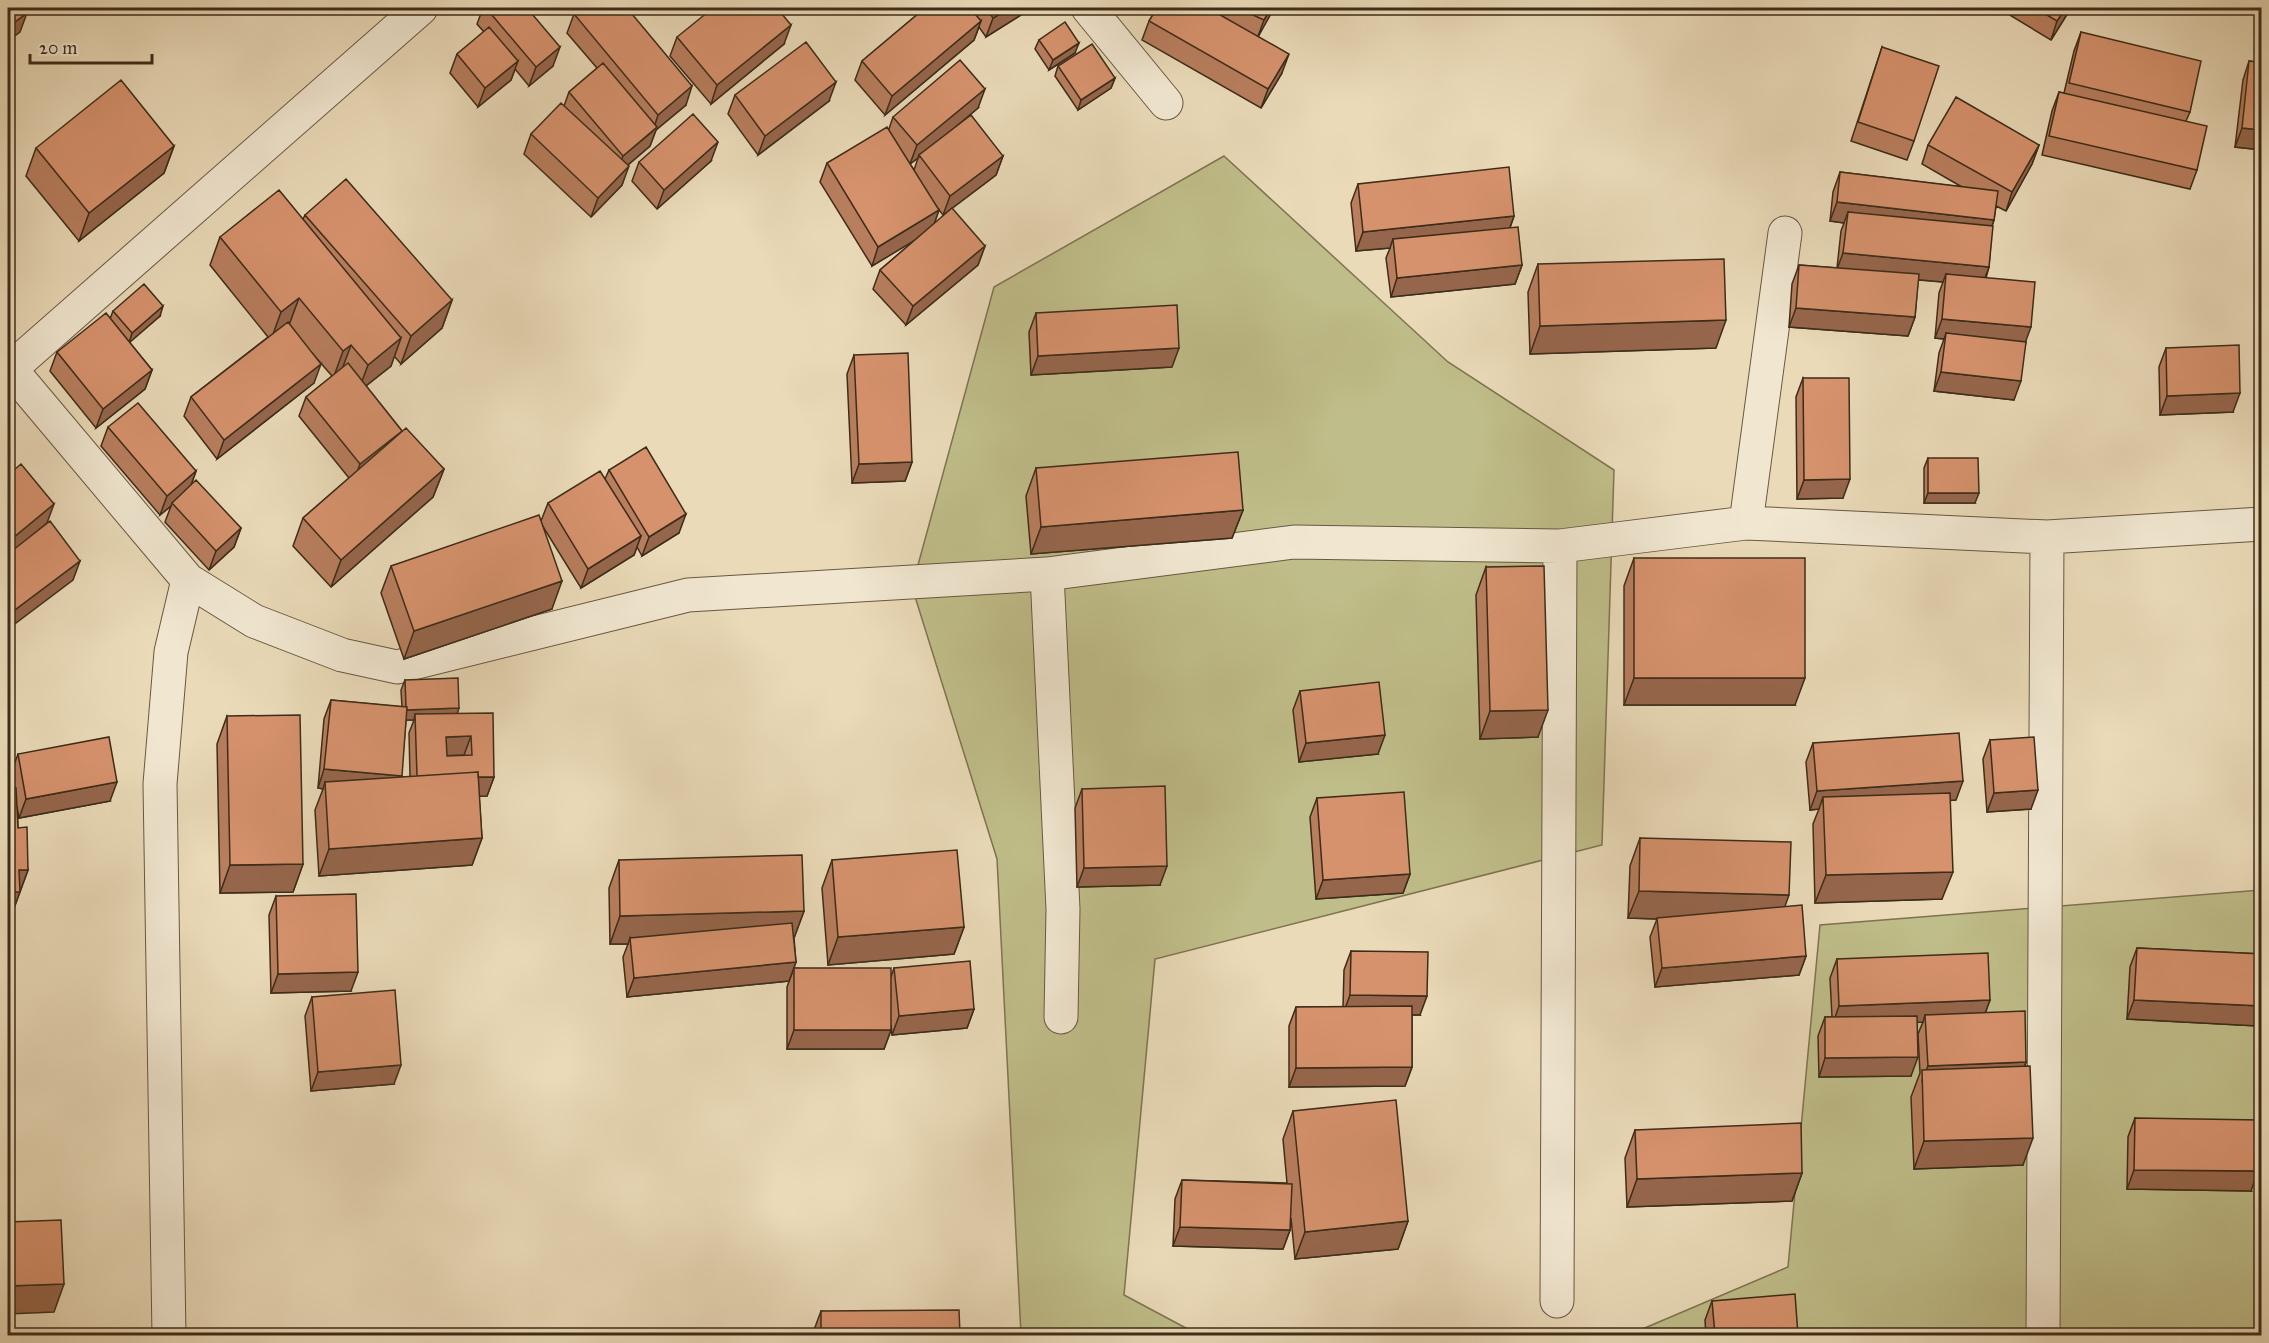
<svg xmlns="http://www.w3.org/2000/svg" width="2269" height="1343" viewBox="0 0 2269 1343" font-family="'IM FELL Great Primer',serif">
<style>
.green{fill:#bfbd89;stroke:#7e7451;stroke-width:1.5}
.lines{fill:none;stroke-linecap:round;stroke-linejoin:round}
.street-casing{stroke:#685841;stroke-width:35}
.street{stroke:#f1e7d1;stroke-width:33}
.wall{fill:#b87e5e;stroke:#3c2c19;stroke-width:1.5;fill-rule:evenodd}
.shaded-wall{fill:#96664c;stroke:#3c2c19;stroke-width:1.5}
.building{fill:#d6926d;stroke:#3c2c19;stroke-width:1.5;fill-rule:evenodd}
</style>
<rect width="100%" height="100%" fill="#eadab8"/>
<filter id="stains"><feTurbulence type="fractalNoise" baseFrequency=".00333" numOctaves="4"/><feColorMatrix values="0 0 0 0 .2 0 0 0 0 .09 0 0 0 0 .02 0 0 0 .5 -.17"/></filter>
<radialGradient id="worn" r=".72"><stop offset=".6" stop-color="#630" stop-opacity="0"/><stop offset="1" stop-color="#630" stop-opacity=".3"/></radialGradient>
<path class="green" d="M1224 156 1448 362 1614 470 1602 845 1155 959 1124 1295 1199 1335H1021L997 859 912 587 994 287Z
M2261 890V1335L1626 1336 1788 1267 1820 925Z"/>
<g class="lines">
<g class="street-casing">
<path id="street" d="M1088 8 1166 103
M8 366 188 580 254 621 342 655 397 667 688 595 1047 574 1294 542 1560 546 1746 523 2047 537 2262 524
M8 371 421 8
M1746 523 1785 233
M1047 574 1063 909 1061 1017
M1557 1301 1560 546
M169 1336 160 784 171 652 188 580
M2043 1336 2047 537"/>
</g>
<use href="#street" class="street"/>
</g>
<path class="wall" d="M483 8H527L553 66 529 86 515 69 511 80 478 107 450 73 457 54 484 32 477 24Z
M925 8H1032L986 37 979 27 974 40 885 115 855 80 862 61Z
M1157 8H1274L1258 36 1282 73 1261 108 1142 40 1149 21Z
M1998 8H2071L2051 40Z
M574 14 686 105 656 130 650 146 628 165 622 185 591 217 524 154 531 134 564 106 569 92 597 68 567 33Z
M2081 32 2190 112 2186 121 2197 170 2190 189 2042 155 2052 111 2059 92 2064 93 2074 51Z
M677 37 784 44 711 104 670 56Z
M1039 40 1075 53 1049 70 1035 49Z
M1882 47 1914 141 1907 160 1851 141Z
M2249 61 2262 63V150L2235 147 2243 80Z
M1058 66 1115 78 1111 88 1078 110 1055 76Z
M735 95 829 101 758 155 728 114Z
M978 108 942 138 1003 156 996 175 943 215 936 206 939 210 934 224 985 246 978 265 906 325 873 289 880 270 916 239 872 266 820 182 827 163 889 129 893 117ZM918 158 914 170 910 164Z
M1928 145H2039L2032 164 2006 211 1996 206 1994 220 1992 226 1989 267 1986 278 2026 342 2014 400 1934 391 1939 353 1944 339 1935 338 1939 293 1943 282 1918 280 1915 317 1908 336 1789 327 1792 284 1799 265 1837 268 1841 231 1844 223 1830 221 1833 192 1840 172 1962 187 1922 164Z
M174 146 164 173 79 241 26 176 36 148Z
M711 161 657 209 632 181 639 162Z
M1358 184 1514 216 1510 228 1522 265 1515 284 1391 297 1386 258 1390 248 1356 251 1351 203Z
M305 215 452 300 442 328 401 364 394 356 391 366 366 386 402 431 444 469 433 497 331 587 293 546 303 518 349 478 299 416 306 397 332 376 312 353 314 383 217 459 184 416 191 397 268 337 210 265 220 237 303 219Z
M1538 264 1716 348 1530 354 1528 292Z
M113 311 160 316 129 342 152 370 145 389 96 428 50 371 57 352 110 319Z
M1036 313 1172 367 1031 375 1029 332Z
M2166 348 2233 412 2160 415 2159 367Z
M854 355 912 462 905 481 852 483 847 374Z
M1803 378 1843 498 1797 499 1796 397Z
M108 427 196 471 191 485 241 528 234 547 209 570 165 522 171 506 160 515 101 446Z
M1928 458 1975 503H1924V468Z
M1036 468 1243 510 1232 538 1031 554 1026 496Z
M609 470 679 533 642 556 637 547 634 555 581 588 542 525 552 609 404 659 381 593 391 566 541 521 548 503 605 479Z
M1634 558 1795 705H1624V586Z
M1486 567 1538 737 1480 739 1476 595Z
M405 680 457 714 494 777 487 796H479L482 838 472 865 319 876 315 810 323 789 318 788 324 719 331 700 402 707 401 690ZM406 720H414L409 733 410 777H401Z
M1300 691 1378 754 1299 762 1293 710Z
M227 716 303 864 293 892 220 893 217 744Z
M1990 740 2031 809 1987 812 1983 759Z
M1813 743 1956 800H1950L1942 899 1815 903 1813 824 1819 809 1810 810 1806 762Z
M18 754 110 801 19 818 17 806 18 828 28 870 10 919 8 920V789H14L11 773Z
M1082 789 1160 885 1077 887 1075 808Z
M1317 798 1410 874 1403 893 1316 899 1310 817Z
M1640 838 1785 907 1806 956 1799 975 1655 987 1650 937 1657 919 1628 918 1630 866Z
M619 860 804 911 794 938 796 962 789 981 627 997 623 957 628 944H610L609 888Z
M832 860 964 927 954 954 828 965 822 888Z
M276 896 351 991 271 993 269 915Z
M2137 948 2262 954V1015L2258 1026 2127 1019 2130 967Z
M1351 951 1420 1015H1412V1067L1405 1086 1289 1087V1026L1296 1007H1343L1344 970Z
M1837 959 1990 1000 1985 1013 2026 1062 2025 1066 2023 1165 1914 1169 1911 1097 1920 1073 1918 1034 1923 1022H1917L1911 1076 1819 1077 1818 1036 1825 1017H1832L1830 978Z
M794 968 891 977 894 968 974 1009 967 1028 892 1035 891 1025V1030L884 1049H787V987Z
M312 997 394 1084 311 1091 305 1016Z
M1293 1111 1408 1221 1398 1249 1295 1259 1291 1218 1290 1230 1283 1249 1173 1246 1175 1199 1182 1180 1287 1183 1283 1139Z
M2135 1118 2251 1191 2127 1189 2128 1137Z
M1635 1130 1802 1173 1792 1201 1627 1207 1625 1158Z
M1712 1301 1798 1335H1706L1705 1320Z
M821 1311 960 1335H814V1330Z"/>
<path class="shaded-wall" d="M1010 8H1032L986 37 993 18Z
M1271 8H1274L1257 39 1264 20Z
M2066 8H2071L2051 40 2057 21Z
M27 13 20 32 8 41V27Z
M981 21 974 40 885 115 892 96Z
M791 25 784 44 711 104 717 85Z
M1079 43 1075 53 1049 70 1053 60Z
M560 47 553 66 529 86 536 67Z
M1289 54 1282 73 1261 108 1268 89Z
M518 61 511 80 478 107 485 88Z
M1115 78 1111 88 1078 110 1081 100Z
M836 82 829 101 758 155 765 136Z
M692 86 686 105 656 130 650 146 616 175 623 156 653 131 658 115Z
M985 89 978 108 920 157 919 155 918 158 910 164 917 145Z
M2242 128 2262 130V150L2235 147Z
M718 142 711 161 657 209 664 190Z
M2039 145 2032 164 2006 211 2012 192Z
M174 146 164 173 79 241 89 213Z
M1003 156 996 175 943 215 950 196Z
M629 166 622 185 591 217 598 198Z
M1837 202 1994 220 1987 240 1848 212 1844 223 1830 221Z
M939 210 932 230 872 266 878 247Z
M1514 216 1507 235 1393 239 1390 248 1356 251 1363 232Z
M985 246 978 265 906 325 913 306Z
M1843 253 1989 267 1982 286 1946 274 1943 282 1836 272Z
M1522 265 1515 284 1391 297 1397 278Z
M299 298 289 325 271 340 281 312Z
M452 300 442 328 401 364 411 336Z
M163 306 160 316 129 343 132 333Z
M1796 308 1915 317 1908 336 1789 327Z
M1942 319 2031 327 2024 346 1946 333 1944 339 1935 338Z
M1726 320 1716 348 1530 354 1540 326Z
M401 338 391 366 358 392 368 365Z
M351 345 341 372 333 379 343 351Z
M1179 348 1172 367 1031 375 1038 356Z
M321 364 314 383 217 459 224 440Z
M152 370 145 389 96 428 103 409Z
M1941 372 2021 381 2014 400 1934 391Z
M2240 393 2233 412 2160 415 2167 396Z
M402 431 353 483 360 464Z
M912 462 905 481 852 483 859 464Z
M444 469 433 497 331 587 341 560Z
M196 471 189 491 172 503 171 506 160 515 167 496Z
M1850 479 1843 498 1797 499 1804 480Z
M1928 493H1979L1975 503H1924Z
M54 504 47 523 8 555V542Z
M1243 510 1232 538 1031 554 1041 527Z
M686 514 679 533 642 556 649 537Z
M241 528 234 547 209 570 216 551Z
M641 536 634 555 581 588 588 569Z
M80 561 73 580 8 629V615Z
M562 581 552 609 404 659 414 631Z
M1634 678H1805L1795 705H1624Z
M459 708 456 718 415 714 414 720H402L406 710Z
M1548 710 1538 737 1480 739 1490 711Z
M1385 735 1378 754 1299 762 1306 743Z
M471 736 464 755 439 756 446 737Z
M324 769 402 776 395 795 325 782 323 789 318 788Z
M494 777 487 796 410 798 417 779Z
M1963 781 1956 800 1824 809 1823 797 1819 809 1810 810 1817 791Z
M117 782 110 801 19 818 26 799Z
M2038 790 2031 809 1987 812 1994 793Z
M482 838 472 865 319 876 329 849Z
M303 864 293 892 220 893 230 865Z
M1167 866 1160 885 1077 887 1084 868Z
M19 870H28L10 919 8 920V892Z
M1953 872 1942 899 1815 903 1826 875Z
M1410 874 1403 893 1316 899 1323 880Z
M1639 891 1789 895 1779 923 1628 918Z
M804 911 794 938 631 943 630 938 628 944H610L620 916Z
M964 927 954 954 828 965 838 937Z
M1806 956 1799 975 1655 987 1662 968Z
M796 962 789 981 627 997 634 978Z
M358 972 351 991 271 993 278 974Z
M1350 995 1427 996 1420 1015 1343 1014Z
M1990 1000 1983 1019 1925 1015 1923 1022 1832 1026 1839 1006Z
M2134 1000 2262 1006V1015L2258 1026 2127 1019Z
M974 1009 967 1028 892 1035 899 1016Z
M794 1030H891L884 1049H787Z
M1918 1057 1911 1076 1819 1077 1825 1058Z
M2026 1062 2019 1081H1922L1928 1066Z
M401 1065 394 1084 311 1091 318 1072Z
M1412 1067 1405 1086 1289 1087 1296 1068Z
M2033 1138 2023 1165 1914 1169 1924 1141Z
M2134 1170 2258 1171 2251 1191 2127 1189Z
M1802 1173 1792 1201 1627 1207 1637 1179Z
M1408 1221 1398 1249 1295 1259 1305 1232Z
M1180 1227 1290 1230 1283 1249 1173 1246Z
M64 1284 54 1312 8 1314V1286Z"/>
<path class="building" d="M8 8H23L27 13 8 27Z
M486 8H527L560 47 536 67Z
M582 8H627L692 86 658 115 574 14Z
M713 8H777L791 25 717 85 677 37Z
M925 8H970L981 21 892 96 862 61Z
M986 8H1010L993 18Z
M1157 8H1208L1289 54 1268 89 1149 21Z
M1238 8H1271L1264 20Z
M2035 8H2066L2057 21Z
M1065 22 1079 43 1053 60 1039 40Z
M489 27 518 61 485 88 457 54Z
M2081 32 2201 61 2190 112 2069 83Z
M806 42 836 82 765 136 735 95Z
M1092 44 1115 78 1081 100 1058 66Z
M1882 47 1939 66 1914 141 1858 122Z
M960 60 985 89 917 145 893 117Z
M2249 61 2262 63V130L2242 128Z
M603 63 657 127 623 156 569 92Z
M121 80 174 146 89 213 36 148Z
M2059 92 2207 126 2197 170 2049 136Z
M1956 97 2039 145 2012 192 1928 145Z
M561 103 629 166 598 198 531 134Z
M693 114 718 142 664 190 639 162Z
M971 115 1003 156 950 196 919 155Z
M887 127 939 210 878 247 827 163Z
M1509 167 1514 216 1363 232 1358 184Z
M1840 172 1998 191 1994 220 1837 202Z
M346 179 452 300 411 336 305 215Z
M279 190 401 338 368 365 351 345 343 351 299 298 281 312 220 237Z
M952 208 985 246 913 306 880 270Z
M1848 212 1993 226 1989 267 1843 253Z
M1518 227 1522 265 1397 278 1393 239Z
M1724 259 1726 320 1540 326 1538 264Z
M1799 265 1919 274 1915 317 1796 308Z
M1946 274 2035 282 2031 327 1942 319Z
M144 284 163 306 132 333 113 311Z
M1177 305 1179 348 1038 356 1036 313Z
M106 313 152 370 103 409 57 352Z
M288 322 321 364 224 440 191 397Z
M1946 333 2026 342 2021 381 1941 372Z
M2239 345 2240 393 2167 396 2166 348Z
M908 353 912 462 859 464 854 355Z
M348 363 402 431 360 464 306 397Z
M1803 378H1849L1850 479 1804 480Z
M138 403 196 471 167 496 108 427Z
M406 428 444 469 341 560 303 518Z
M646 447 686 514 649 537 609 470Z
M1238 452 1243 510 1041 527 1036 468Z
M1928 458H1978L1979 493H1928Z
M21 464 54 504 8 542V475Z
M600 471 641 536 588 569 548 503Z
M196 480 241 528 216 551 172 503Z
M539 515 562 581 414 631 391 566Z
M50 521 80 561 8 615V554Z
M1634 558H1805V678H1634Z
M1544 566 1548 710 1490 711 1486 567Z
M458 678 459 708 407 710V707H406L405 680Z
M1379 682 1385 735 1306 743 1300 691Z
M331 700 407 707 402 776 324 769Z
M493 713 494 777H478V772L417 776 415 714ZM471 736 472 755 447 756 446 737Z
M300 715 303 864 230 865 227 716Z
M1959 733 1963 781 1817 791 1813 743Z
M109 737 117 782 26 799 18 754Z
M2034 737 2038 790 1994 793 1990 740Z
M478 772 482 838 329 849 325 782Z
M1165 786 1167 866 1084 868 1082 789Z
M16 788 18 828 27 827 28 870H19L20 892H8V789Z
M1404 792 1410 874 1323 880 1317 798Z
M1950 793 1953 872 1826 875 1823 797Z
M1640 838 1791 842 1789 895 1639 891Z
M957 850 964 927 838 937 832 860Z
M802 855 804 911 620 916 619 860Z
M356 894 358 972 278 974 276 896Z
M1802 905 1806 956 1662 968 1657 918Z
M792 923 796 962 634 978 630 938Z
M2137 948 2262 954V1006L2134 1000Z
M1351 951 1428 952 1427 996 1350 995Z
M1988 953 1990 1000 1839 1006 1837 959Z
M970 961 974 1009 899 1016 894 968Z
M794 968H891V1030H794Z
M395 990 401 1065 318 1072 312 997Z
M1412 1006V1067L1296 1068V1007Z
M2025 1011 2026 1062 1928 1066 1925 1015Z
M1917 1016 1918 1057 1825 1058V1017Z
M2030 1066 2033 1138 1924 1141 1922 1070Z
M1396 1100 1408 1221 1305 1232 1293 1111Z
M2135 1118 2259 1120 2258 1171 2134 1170Z
M1801 1123 1802 1173 1637 1179 1635 1130Z
M1182 1180 1292 1184 1290 1230 1180 1227Z
M61 1220 64 1284 8 1286V1222Z
M1795 1294 1798 1335H1715L1712 1301Z
M959 1310 960 1335H821V1311Z"/>
<rect width="2269" height="1343" fill="none" stroke="#eadab8" stroke-width="30"/>
<rect x="9" y="9" width="2251" height="1325" fill="none" stroke="#3c2c19" stroke-width="3"/>
<rect x="15" y="15" width="2239" height="1313" fill="none" stroke="#3c2c19" stroke-width="1.5"/>
<path d="M30 54v9h122v-9" fill="none" stroke="#3c2c19" stroke-width="3"/>
<text x="39" y="54" font-size="18" fill="#3c2c19" stroke="#f1e7d1" stroke-width="4.5" paint-order="stroke">20 m</text>
<rect width="100%" height="100%" filter="url(#stains)"/>
<rect width="100%" height="100%" fill="url(#worn)"/>
</svg>
